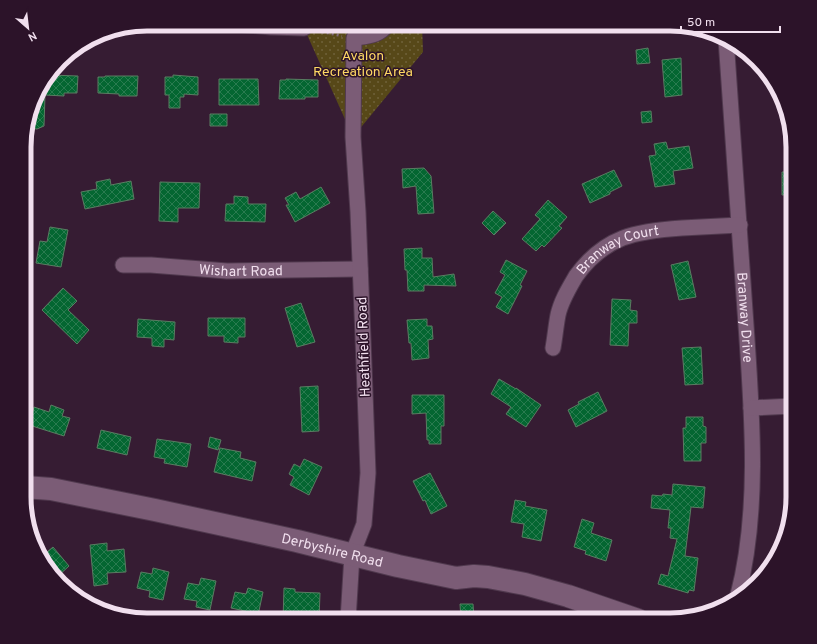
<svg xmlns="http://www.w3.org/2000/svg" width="817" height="644" viewBox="0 0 817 644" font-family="Overpass,sans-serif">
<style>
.grass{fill:url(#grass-dots)}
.building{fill:url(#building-cross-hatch);stroke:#5a7c62}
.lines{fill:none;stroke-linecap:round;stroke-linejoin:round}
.street-casing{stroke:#50394e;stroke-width:17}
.secondary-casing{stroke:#50394e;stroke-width:24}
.path{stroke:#80697d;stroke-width:2.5;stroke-dasharray:2 3;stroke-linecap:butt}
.street{stroke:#7b5c76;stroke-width:15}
.secondary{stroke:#7b5c76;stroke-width:22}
.labels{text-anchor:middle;stroke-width:3;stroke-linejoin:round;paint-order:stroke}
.park-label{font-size:14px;fill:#ffd964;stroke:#2c1329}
.street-label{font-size:14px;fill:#f1dfee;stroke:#2c1329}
.rim{fill:none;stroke:#f1dfee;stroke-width:5}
</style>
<defs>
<pattern id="grass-dots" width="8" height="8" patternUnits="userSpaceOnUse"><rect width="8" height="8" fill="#574818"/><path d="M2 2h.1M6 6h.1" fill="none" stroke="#70623a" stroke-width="1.8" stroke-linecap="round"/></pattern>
<pattern id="building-cross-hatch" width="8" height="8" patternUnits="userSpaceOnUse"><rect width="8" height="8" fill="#046631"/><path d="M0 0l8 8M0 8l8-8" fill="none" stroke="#297b4f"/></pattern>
</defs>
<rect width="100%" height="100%" fill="#361c33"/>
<path class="grass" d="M310 24H422L423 52 353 137 304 28Z"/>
<path class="building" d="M648 48 650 63 637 64 636 50Z
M681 58 682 95 665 97 662 60Z
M49 75 78 76 77 93H64V96L45 95 44 126 37 129 28 128 29 121 40 86Z
M173 75 198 77V95L184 94V97H180V108H169V95H165V77H173Z
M105 76H138L137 96H119V94L98 93V77H105Z
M219 79H258L259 105H219Z
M286 79 318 80V97H305V99H279L280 80H286Z
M651 111 652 122 642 123 641 112Z
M210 114H227V126H210Z
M666 142 668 149 689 146 693 168 673 171 675 184 655 187 649 156 656 155 654 144Z
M424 168 431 176 434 213 418 214 416 186 403 188 402 169Z
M614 170 622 186 610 192V194L590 203 582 184Z
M782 172H793V194L782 195Z
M110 179 111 185 131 181 134 199 85 209 81 192 97 189 96 182Z
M160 182 200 183 199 208H178V222L159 221Z
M321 187 330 203 295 222 286 205H289L285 198 296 192 300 199Z
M234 196 248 197V204H266L265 222 225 221 226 204H234Z
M548 200 567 217 559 226 562 228 544 247 542 245 536 251 522 239 540 219 535 215Z
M493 211 506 223 494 235 482 223Z
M50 227 68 230 61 267 36 263 40 241 47 242Z
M422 248V258H432L433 277 454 274 456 286 424 285V291H408L407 270H405L404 249Z
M506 260 527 271 520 285 522 286 508 314 496 307 502 297 495 293 505 275 500 272Z
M688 261 696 297 679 300 671 265Z
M63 288 77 301 68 310 89 330 77 344 42 310Z
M612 299 631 300 630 310 637 311V323H629L628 346 610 345Z
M301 303 315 342 297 347 285 308Z
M208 318H245V337H238V343L224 342V336H208Z
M138 319 175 322 174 340 164 339V347L152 346V338L137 337Z
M427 319V326H432L433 339 428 340 429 358 412 360 411 343H409L407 320Z
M701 347 703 384 685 385 682 348Z
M499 379 516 389V388L541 405 526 427 506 414 511 407 491 394Z
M318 386 319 431 302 432 300 387Z
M598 392 607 411 576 427 568 410 579 404 578 402Z
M412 395H444V426H441V444H429V440H427L426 413 412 414Z
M51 405 64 410 62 416 70 418 64 436 29 425 34 407 49 412Z
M686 417H703V426L706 427V443H701V461H684L683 428H686Z
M101 430 131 437 127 455 97 448Z
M210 437 221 440 218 450 208 447Z
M157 439 191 444 187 467 164 463 165 459 154 457Z
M220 448 241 452 240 458 256 462 252 481 214 472Z
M304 459 322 467 309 495 290 485 294 477 289 474 294 464 300 467Z
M430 473 447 506 431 514 425 500 423 501 413 481Z
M673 484 705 487 703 508 691 507 685 556 698 558 694 591 689 590 688 593 658 584 661 574 668 576 677 539 670 538 671 528H668L670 510 651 508 652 495 662 496 663 494 672 495Z
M515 500 526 502 525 506 547 510 541 541 522 537 524 524 511 522Z
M582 519 594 523 591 533 612 540 606 561 585 554 586 551 574 547Z
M107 543V551L124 549 126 572 107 573 108 584 94 586 90 545Z
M53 547 69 566 57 577 41 557Z
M153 568 169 572 163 600 149 597 150 591 137 588 141 572 152 574Z
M201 578 216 581 210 610 196 607 197 601 184 599 188 583 199 585Z
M248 588 263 592 257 620 244 617 245 611 231 608 235 592 246 594Z
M284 588 295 589V592L320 593 319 620H283Z
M460 604H473L474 618 461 619Z"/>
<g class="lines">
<g class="street-casing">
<g id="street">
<path d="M236 24 271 27 304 28"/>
<path id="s1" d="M726 39C733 134 739 230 746 325 752 412 760 510 738 595"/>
<path id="s2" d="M123 265H151L227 271 360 269"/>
<path id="s3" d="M553 348C555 337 556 325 558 315 561 301 569 288 576 276 605 236 636 231 682 228 701 227 720 226 740 225"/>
<path d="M751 408 793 406"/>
<path d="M348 620 352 555 364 524 368 473 363 338 358 212 353 137 354 38C369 36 379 36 388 24"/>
</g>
</g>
<g class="secondary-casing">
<g id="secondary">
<path id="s4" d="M24 487 51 489 155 510 297 541 398 566 456 578 474 576 488 577 525 584 568 596 638 620"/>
</g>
</g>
<path class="path" d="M317 31 342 36"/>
<use href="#street" class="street"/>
<use href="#secondary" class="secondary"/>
</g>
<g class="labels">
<g class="park-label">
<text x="363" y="60">Avalon<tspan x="363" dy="16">Recreation Area</tspan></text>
</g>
<g class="street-label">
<text dy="5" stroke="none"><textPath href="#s3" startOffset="128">Branway Court</textPath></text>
<text dy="5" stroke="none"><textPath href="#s2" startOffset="118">Wishart Road</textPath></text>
<text dy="5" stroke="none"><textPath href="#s1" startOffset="279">Branway Drive</textPath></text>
<text transform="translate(363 347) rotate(-92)" y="5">Heathfield Road</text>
<text dy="5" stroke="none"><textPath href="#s4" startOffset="315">Derbyshire Road</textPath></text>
</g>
</g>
<path d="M0 0H817V644H0ZM147 31H670A116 116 0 0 1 786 147V497A116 116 0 0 1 670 613H147A116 116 0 0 1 31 497V147A116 116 0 0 1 147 31Z" fill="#2c1329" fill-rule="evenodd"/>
<path class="rim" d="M147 31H670A116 116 0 0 1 786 147V497A116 116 0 0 1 670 613H147A116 116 0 0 1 31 497V147A116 116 0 0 1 147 31Z"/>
<g transform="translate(28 28) rotate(152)" stroke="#2c1329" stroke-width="3" paint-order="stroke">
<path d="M0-3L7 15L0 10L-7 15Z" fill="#f1dfee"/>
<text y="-6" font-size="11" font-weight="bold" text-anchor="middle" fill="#f1dfee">N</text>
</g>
<path d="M681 26v6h99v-6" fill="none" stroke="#f1dfee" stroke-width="2"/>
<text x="687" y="26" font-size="12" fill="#f1dfee" stroke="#2c1329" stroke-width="3" paint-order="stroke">50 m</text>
</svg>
